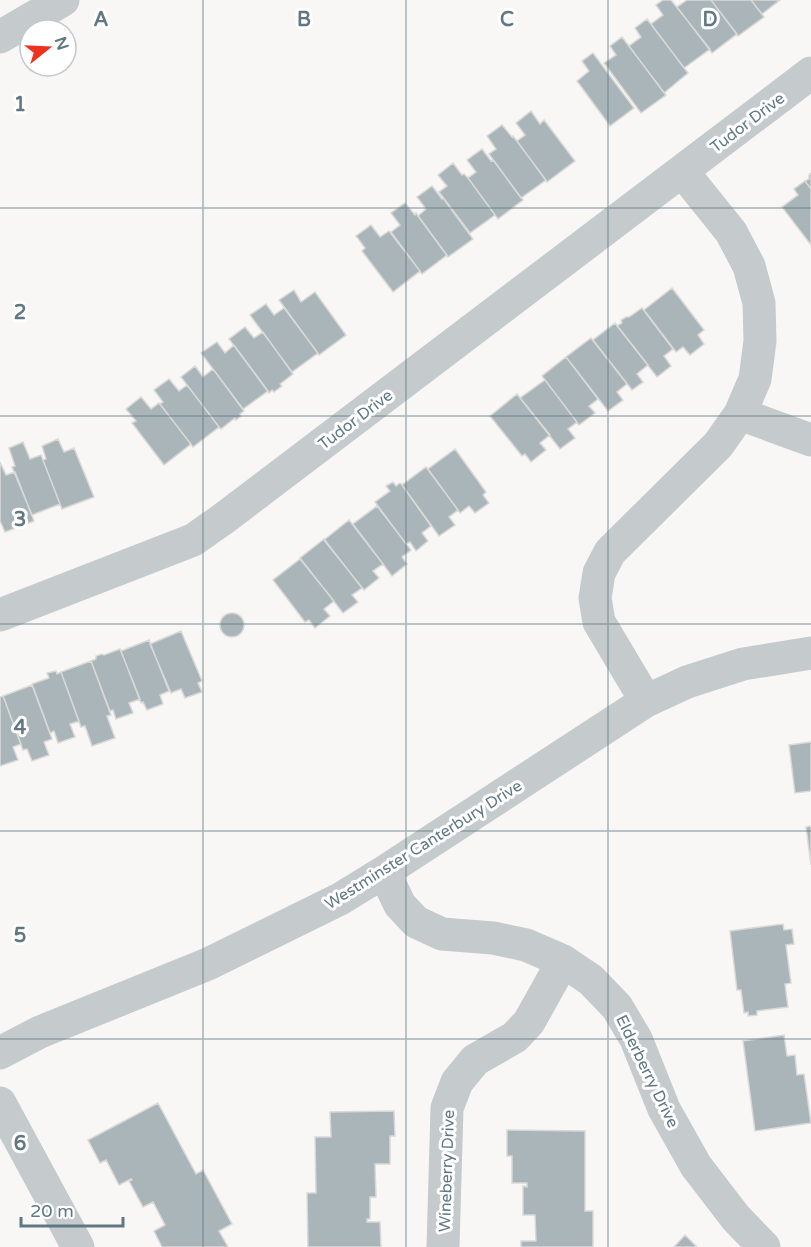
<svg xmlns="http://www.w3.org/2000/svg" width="811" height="1247" viewBox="0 0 811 1247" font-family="'Varela Round',sans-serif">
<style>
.building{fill:#a9b5b9;stroke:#d9d9d7;stroke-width:1.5}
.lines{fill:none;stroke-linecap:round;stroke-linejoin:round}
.street{stroke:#c5cacd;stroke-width:33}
.grid{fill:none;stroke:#617882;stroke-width:1.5;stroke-opacity:0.55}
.labels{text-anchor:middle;stroke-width:6;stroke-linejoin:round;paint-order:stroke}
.street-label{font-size:16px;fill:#617882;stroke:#fff}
.grid-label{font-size:20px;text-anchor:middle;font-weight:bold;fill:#617882;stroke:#fff;stroke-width:6;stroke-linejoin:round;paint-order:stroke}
</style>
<rect width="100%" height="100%" fill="#f8f7f5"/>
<path class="building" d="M663 0H671L710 49 684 68 651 24 663 15 656 5Z
M687 0H711L737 34 712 53 677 7Z
M711 0H751L764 17 738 36Z
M751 0H780L762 14Z
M647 19 688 73 664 93 629 46 641 37 635 28Z
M622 37 666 95 641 113 604 63 616 55 610 46Z
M593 53 634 108 610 126 577 81 589 71 582 61Z
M531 111 540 124 544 120 575 161 547 182 517 141 525 135 516 123Z
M502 125 512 137 513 136 546 180 521 198 489 154 496 149 487 136Z
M482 149 491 161 493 160 523 200 498 219 468 178 476 172 467 160Z
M453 163 462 175 464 174 468 178 495 215 470 233 439 192 447 186 438 175Z
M811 173V189L805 181 809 179V175Z
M805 181 811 189V245L782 207 798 195 794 189Z
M432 186 442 199 443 198 473 239 448 257 418 216 426 209 417 197Z
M405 203 415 215 416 213 447 255 422 274 391 232 400 225 391 213Z
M371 225 380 237 389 231 420 271 393 292 362 251 365 248 356 236Z
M672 288 704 330 698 335 704 344 690 355 683 347 676 352 644 310Z
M294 290 301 302 315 292 346 335 319 355 279 300Z
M266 304 274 315 284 308 318 353 292 372 250 315Z
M642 308 673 349 664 356 671 366 657 377 617 326 622 323 621 320 626 317H629Z
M615 323 648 365 637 374 643 382 632 390 593 340Z
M245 327 254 338 263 332 293 374 280 384 282 386 274 392 272 390 269 393 229 339Z
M591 338 627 384 617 392 623 400 608 411 566 357Z
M217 342 225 353 234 345 268 391 243 409 201 353Z
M566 357 598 399 589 406 595 413 579 425 542 376Z
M195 366 203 377 213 369 244 411 240 414 241 416 236 420 235 418 221 429 219 427 181 377Z
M169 379 179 391 187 385 219 427 193 447 160 404 163 402 154 390Z
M545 380 577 422 568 429 575 438 560 449 520 398Z
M517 394 550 435 540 443 546 450 531 462 525 454 522 456 490 416Z
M141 397 151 409 159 403 191 444 164 465 132 423 136 421 126 409Z
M58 439 64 452 74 448 94 497 62 509 43 460 46 459 42 446Z
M23 442 30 459 41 455 60 504 32 515 12 467 15 466 9 448Z
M455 449 486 492 483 495 489 503 475 513 469 506 460 513 428 469Z
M0 462 6 475 15 472 34 521 5 532 0 521Z
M426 467 458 510 449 517 455 525 439 536 402 485Z
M393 482 396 486 400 483 402 485 431 526 422 533 428 541 416 551 410 542 406 544 375 502 390 491 386 486Z
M377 506 411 550 402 557 407 564 392 576 353 524Z
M349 520 383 564 373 571 379 578 364 590 324 540Z
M324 539 362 588 352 595 358 602 343 613 300 558Z
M300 559 334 601 324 609 330 616 315 628 309 620 305 622 273 580Z
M220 625a12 12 0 1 1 24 0a12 12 0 1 1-24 0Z
M181 631 202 681 198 683 202 692 185 698 181 689 171 693 150 644Z
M149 640 169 691 160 695 163 704 147 710 143 702 141 703 121 651Z
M120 649 140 699 129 703 133 713 116 719 113 710 110 711 91 661 96 659V656L102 654 104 655Z
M91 661 111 715 107 716 115 738 92 746 85 726 81 727 61 672Z
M56 671 57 674 61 672 79 721 70 724 75 737 58 743 54 731 50 733 32 684 49 678 47 673Z
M32 685 52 739 44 742 49 755 32 761 27 749 23 750 3 696Z
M3 696 21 744 13 747 18 760 0 766V697Z
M811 742V791L795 793 789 745Z
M811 826V865L806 827Z
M783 924 784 930 792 929 794 944 786 945 791 983 785 984 788 1007 757 1011V1015L748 1016V1012L744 1013 741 990H737L730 931Z
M784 1035 787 1056 795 1055 797 1075 804 1074 811 1123 755 1131 743 1041Z
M158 1103 196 1174 203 1170 232 1224 219 1231 228 1247H162L154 1231 165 1225 153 1202 143 1207 129 1181 132 1180 131 1179 119 1185 106 1160 100 1163 88 1140Z
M394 1111 395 1136H390V1164H375L376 1197H370V1219H367V1222H380L381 1247H308L307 1193H316L315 1137H331L330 1112Z
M507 1130 585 1131V1211H593V1247H521V1241H536L535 1215H523V1186L527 1187V1183H512V1156H507Z
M685 1235 697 1247H674Z"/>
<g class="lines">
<path class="street" d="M0 37 63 0
M740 414 811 440
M0 615 193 540 223 519 811 73
M646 701 599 622 595 598 599 573 610 552 718 445 740 414 755 379 760 341 759 303 749 266 731 232 682 171
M384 872 400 905 416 922 442 934 493 938 526 945 563 961 591 980 617 1007 636 1039 664 1109 696 1166 736 1218 764 1247
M0 1053 40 1032 208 964 340 899 384 872 646 701 687 682 743 664 811 653
M0 1103 78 1247
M443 1247 447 1108 457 1082 475 1060 515 1037 529 1022 563 961"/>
</g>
<path class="grid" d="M203 0V1247M406 0V1247M608 0V1247M0 208H811M0 416H811M0 624H811M0 831H811M0 1039H811"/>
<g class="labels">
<g class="street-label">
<text transform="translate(747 122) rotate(-37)" y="6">Tudor Drive</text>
<text transform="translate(355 419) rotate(-37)" y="6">Tudor Drive</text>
<text transform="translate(423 844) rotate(-32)" y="6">Westminster Canterbury Drive</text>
<text transform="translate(648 1071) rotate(64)" y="6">Elderberry Drive</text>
<text transform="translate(446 1171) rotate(-88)" y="6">Wineberry Drive</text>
</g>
</g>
<g class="grid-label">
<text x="101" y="26">A</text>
<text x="304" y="26">B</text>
<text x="507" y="26">C</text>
<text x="710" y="26">D</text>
<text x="20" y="111">1</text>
<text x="20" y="319">2</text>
<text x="20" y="526">3</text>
<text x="20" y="734">4</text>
<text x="20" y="942">5</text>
<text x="20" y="1150">6</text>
</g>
<g transform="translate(48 48) rotate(72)"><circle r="28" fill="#ffffff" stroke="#c0c9cd" stroke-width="1.5"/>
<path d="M0-4.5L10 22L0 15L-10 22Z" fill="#ee321e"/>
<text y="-9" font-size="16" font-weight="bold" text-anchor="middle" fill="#617882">N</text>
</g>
<path d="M21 1217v9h102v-9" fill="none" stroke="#617882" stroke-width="3"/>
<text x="30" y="1217" font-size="18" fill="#617882" stroke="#ffffff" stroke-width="4.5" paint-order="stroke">20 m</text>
</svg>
